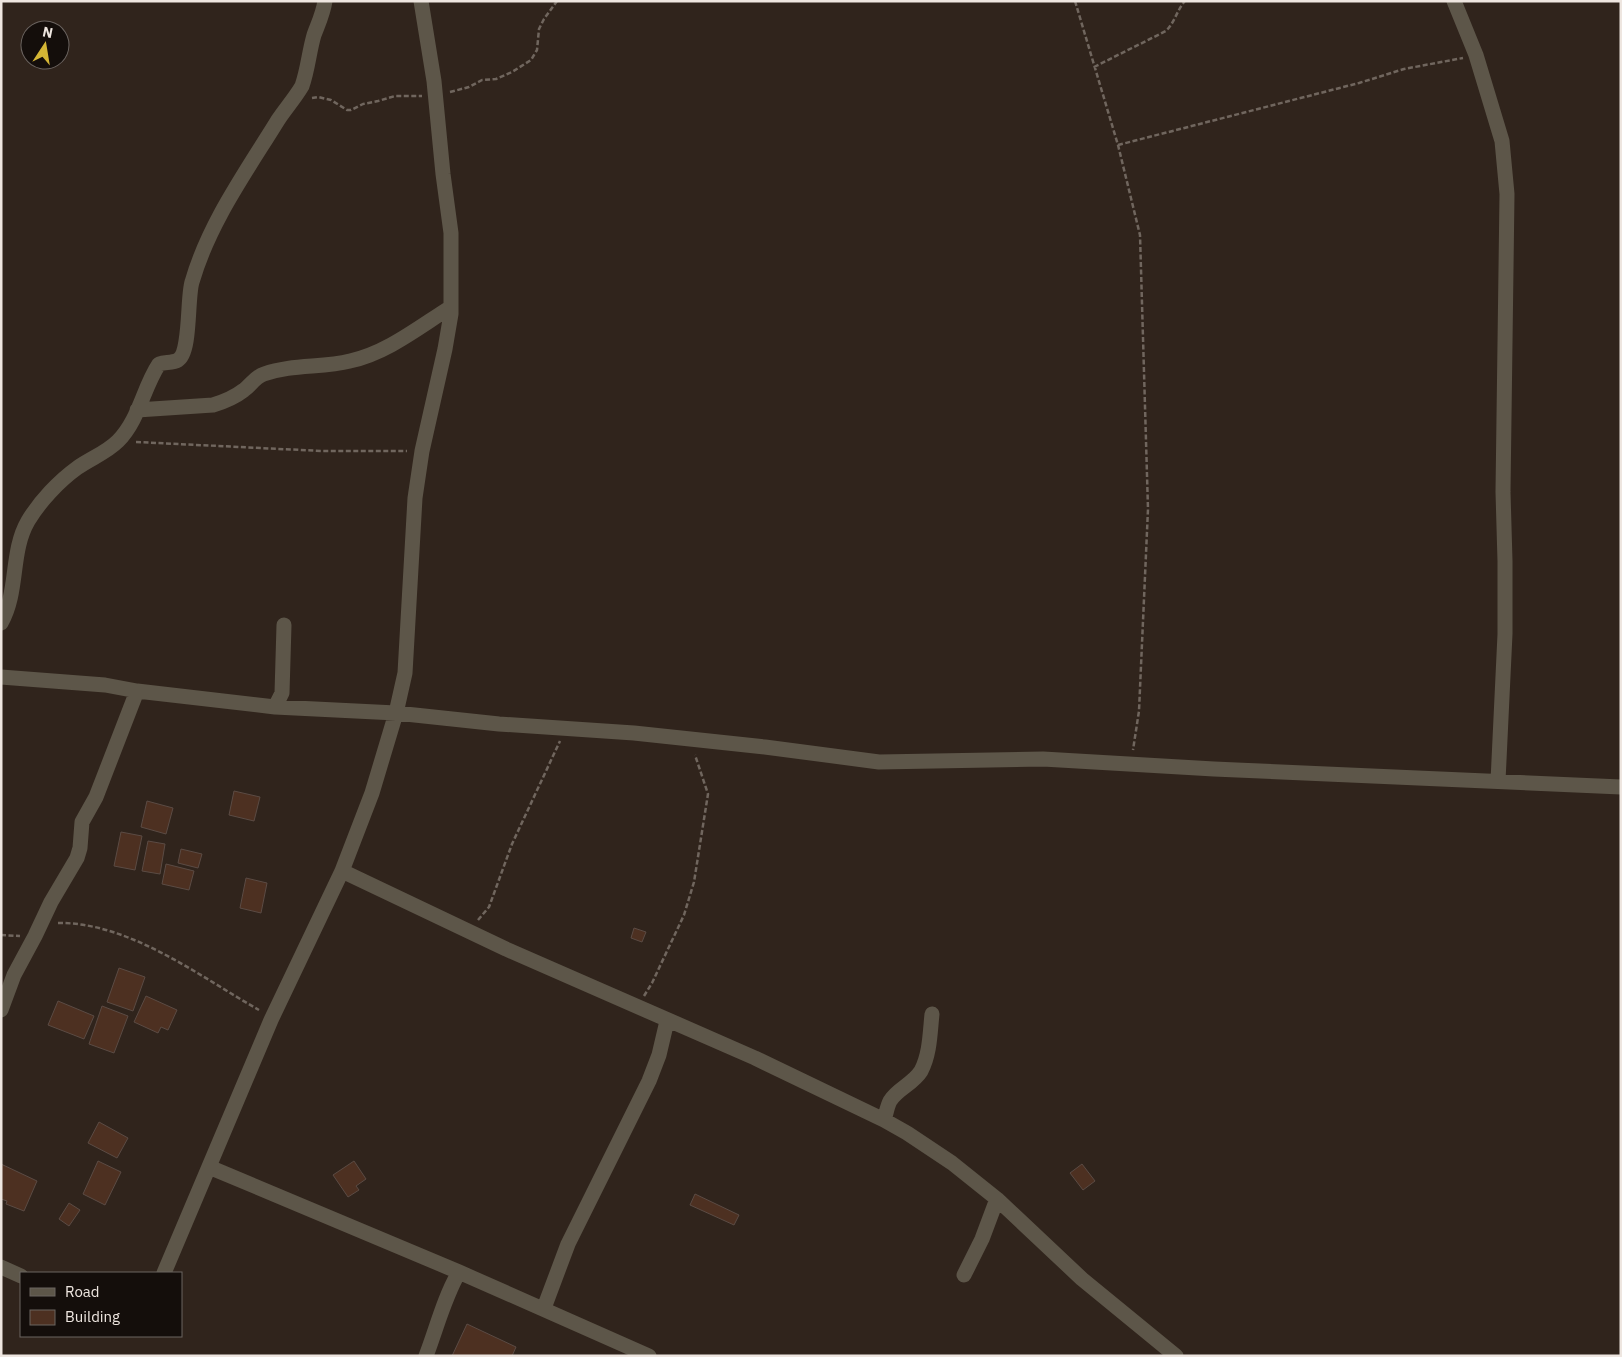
<svg xmlns="http://www.w3.org/2000/svg" width="1622" height="1357" viewBox="0 0 1622 1357" font-family="'IBM Plex Sans',sans-serif">
<style>
.building{fill:#4d3021;stroke:#5b4b44}
.lines{fill:none;stroke-linecap:round;stroke-linejoin:round}
.path{stroke:#70665e;stroke-width:2.5;stroke-dasharray:5 2.5;stroke-linecap:butt}
.minor{stroke:#5d5649;stroke-width:15}
</style>
<rect width="100%" height="100%" fill="#30241c"/>
<path class="building" d="M234 791 260 797 254 821 229 815Z
M147 801 173 808 166 834 141 827Z
M121 832 142 836 135 870 114 866Z
M148 841 165 844 160 874 142 871Z
M181 849 202 854 198 868 178 863Z
M166 864 194 871 189 890 162 884Z
M246 878 267 883 261 913 240 908Z
M634 928 646 932 642 942 631 938Z
M119 968 145 977 133 1011 107 1002Z
M146 996 177 1010 168 1030 161 1027 158 1033 134 1022Z
M58 1001 94 1016 84 1039 48 1025Z
M102 1006 128 1016 114 1053 89 1044Z
M99 1122 128 1138 117 1158 88 1143Z
M98 1161 121 1172 105 1205 83 1194Z
M354 1161 366 1179 356 1186 359 1190 348 1197 333 1175Z
M1 1164 37 1181 24 1211 6 1204 7 1201 1 1199Z
M1082 1164 1095 1181 1083 1190 1070 1173Z
M695 1194 739 1215 734 1225 690 1205Z
M69 1203 80 1210 69 1226 59 1219Z
M467 1324 516 1347 512 1356H452Z"/>
<g class="lines">
<path class="path" d="M1075 1 1118 145 1140 235 1148 509 1139 711 1133 750
M1094 67 1166 31C1175 22 1177 10 1185 1
M450 92 469 87 482 80 496 79 512 72 531 60 537 50 539 29 544 19 557 1
M312 98 318 97 331 100 347 110H351L363 104 378 101 395 96H422
M1118 145 1359 83 1404 69 1463 58
M136 442 322 451H407
M478 920 489 907 512 844 560 741
M58 923C129 922 199 976 259 1010
M1 935 20 936
M644 996 652 983 684 915 694 882 708 794 695 755"/>
<path class="minor" d="M1454 1 1476 55 1502 141 1507 194 1503 492 1505 561V634L1498 781
M137 410 213 405C223 402 235 397 244 390 251 385 255 377 264 374 292 364 322 368 350 361 387 353 419 327 451 307
M1 623C19 591 10 552 28 521 40 501 59 481 77 468 91 458 106 453 118 441 139 420 143 388 159 364 165 362 173 363 178 360 191 352 187 298 192 282 209 223 246 172 278 120 286 108 295 98 302 86 308 69 309 52 314 35 318 24 323 14 325 1
M1 677 105 685 137 691 275 707 396 713 499 724 634 733 765 747 879 762 1043 759 1214 769 1621 787
M275 707 282 693 284 625
M342 871 506 949 755 1058 884 1120 907 1133 952 1163 997 1199 1082 1279 1176 1356
M1 1010 14 975 35 936 51 902 77 858 80 848 82 822 96 797 137 691
M884 1120C886 1114 887 1107 890 1101 897 1089 913 1084 921 1071 930 1054 930 1033 932 1014
M209 1167 459 1272 649 1356
M1 1267 21 1276
M164 1273 271 1020 342 871 372 793 396 713 405 673 415 498 422 451 445 349 451 314V233L443 174 434 81 421 1
M964 1275 982 1239 997 1199
M544 1308 568 1244 649 1081 659 1055 667 1021
M426 1356C437 1327 444 1298 459 1272"/>
</g>
<rect width="1622" height="1357" fill="none" stroke="#eee6e0" stroke-width="5"/>
<rect x="20" y="1272" width="162" height="65" fill="#140e0b" stroke="#6b6460"/>
<rect x="30" y="1288" width="25" height="8" fill="#5d5649" stroke="#6b6460"/>
<text x="65" y="1297" font-size="15" fill="#eee6e0">Road</text>
<rect x="30" y="1310" width="25" height="15" fill="#4d3021" stroke="#6b6460"/>
<text x="65" y="1322" font-size="15" fill="#eee6e0">Building</text>
<g transform="translate(45 45) rotate(12)"><circle r="24" fill="#140e0b" stroke="#6b6460"/>
<path d="M0-4L9 19L0 12L-9 19Z" fill="#d4b635"/>
<text y="-8" font-size="14" font-weight="bold" text-anchor="middle" fill="#eee6e0">N</text>
</g>
</svg>
